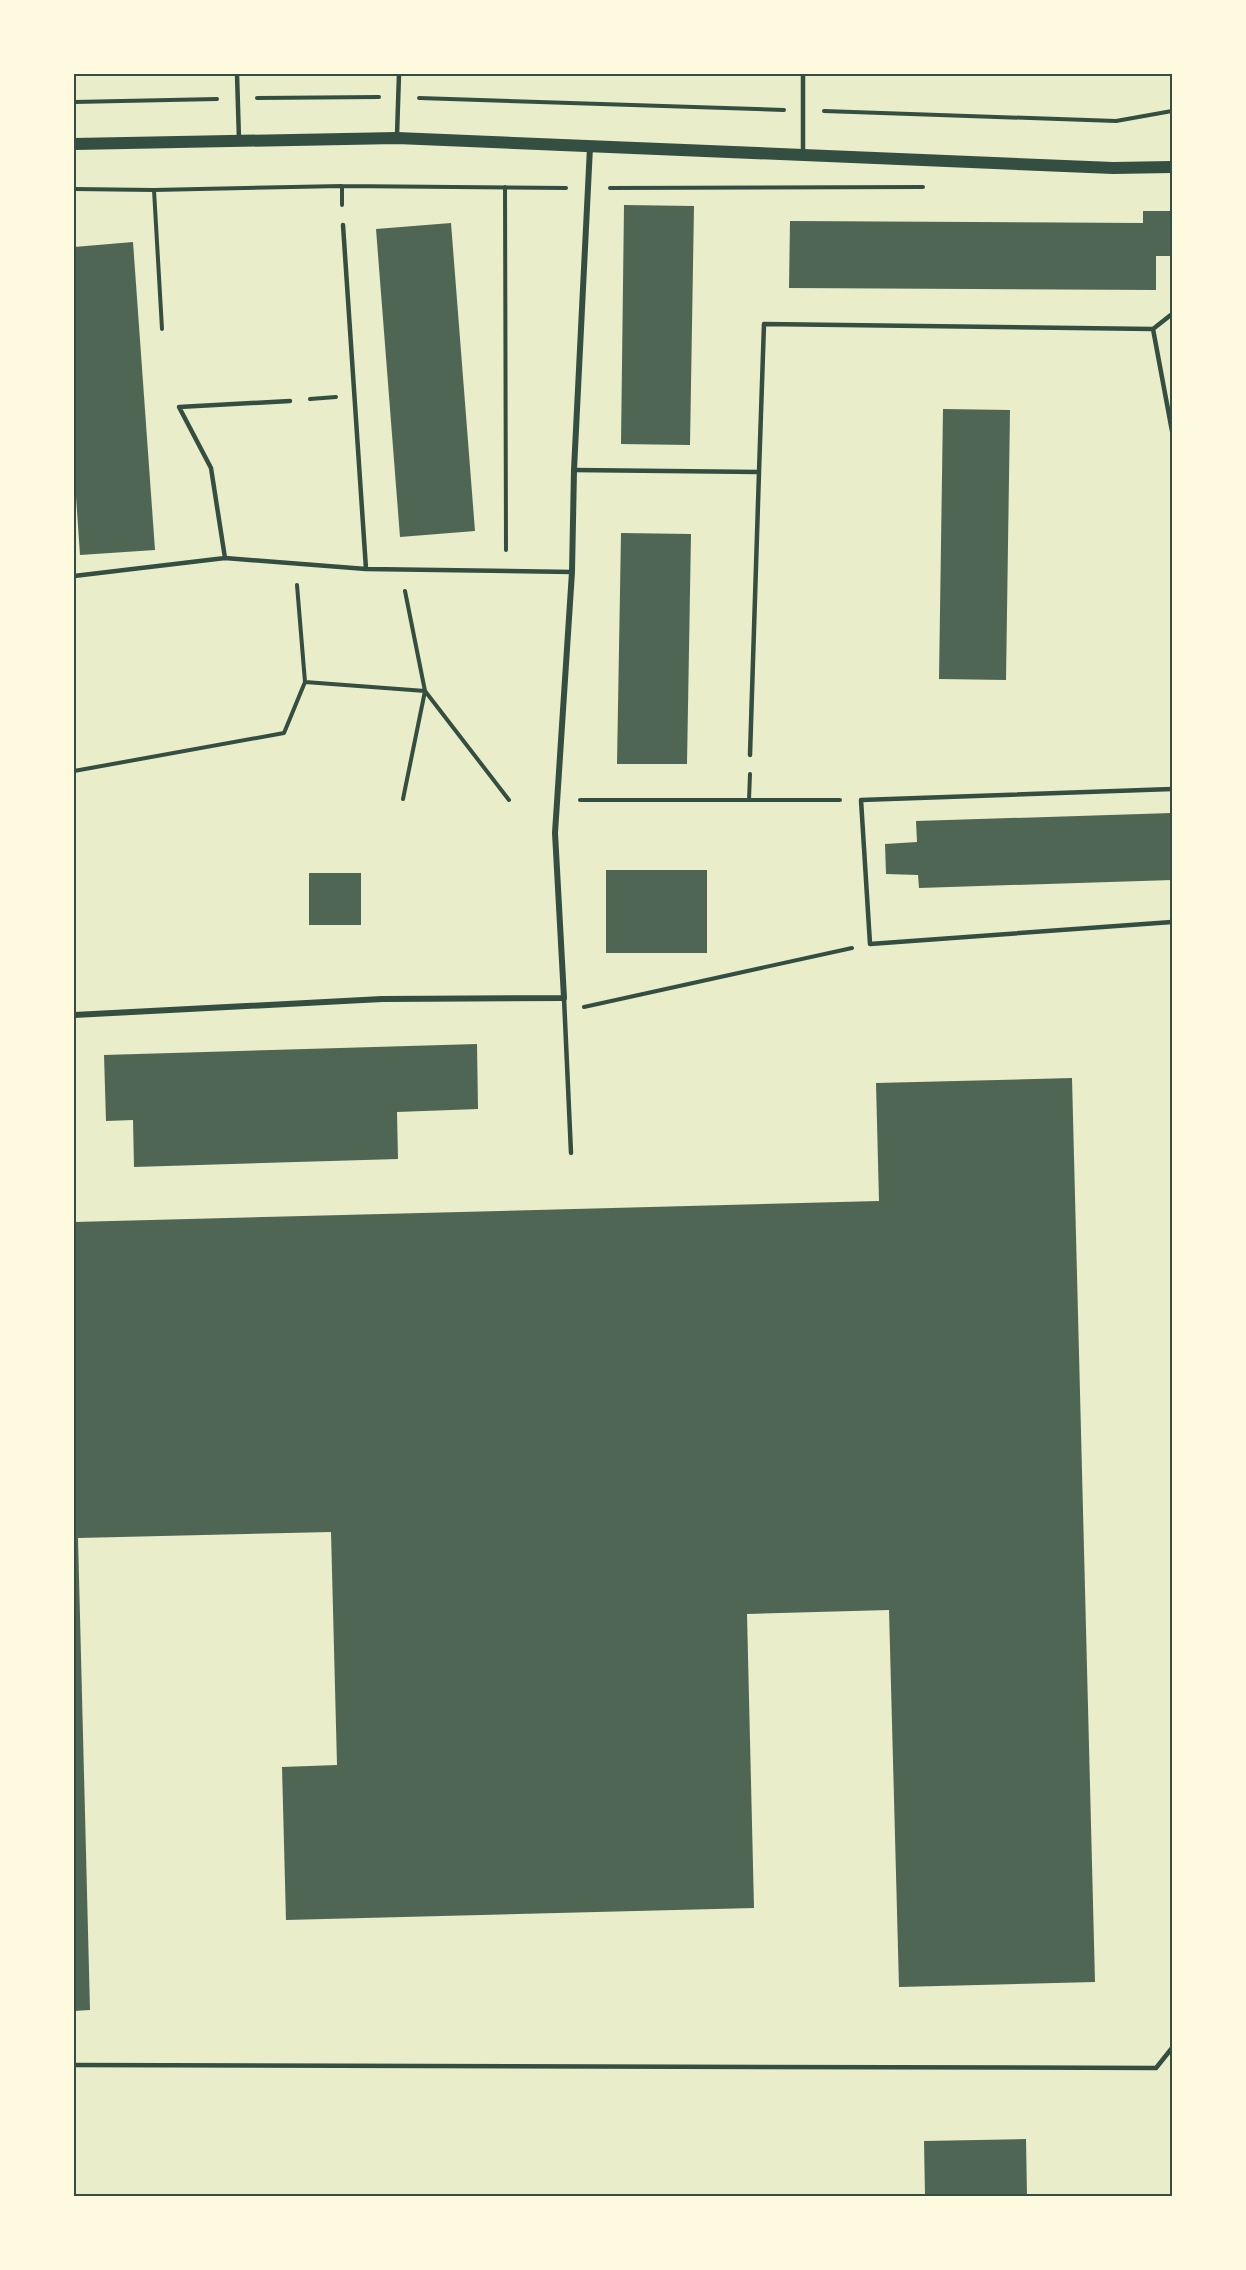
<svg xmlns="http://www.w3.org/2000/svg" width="1246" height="2270" viewBox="0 0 1246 2270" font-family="Ubuntu,sans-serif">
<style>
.building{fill:#4f6655}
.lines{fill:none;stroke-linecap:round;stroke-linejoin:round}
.path{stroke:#344e41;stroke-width:4}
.service{stroke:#344e41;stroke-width:4.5}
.minor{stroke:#344e41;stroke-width:6}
.secondary{stroke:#344e41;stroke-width:12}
.neatline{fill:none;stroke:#344e41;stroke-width:2}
</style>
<rect width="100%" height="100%" fill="#e9edc9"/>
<path class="building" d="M624 205 694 206 690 445 621 444Z
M1143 211H1172V256H1156V290L789 288 790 221 1143 223Z
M451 223 475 531 400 537 376 229Z
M133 242 155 550 80 555 74 467V247Z
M943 409 1010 410 1006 680 939 679Z
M621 533 691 534 687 764H617Z
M1172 813V880L919 888 918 875 886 874 885 844 917 842 916 821Z
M606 870H707V953H606Z
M309 873H361V925H309Z
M477 1044 478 1109 397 1112 398 1159 134 1167 133 1120 106 1121 104 1055Z
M1072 1078 1095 1982 899 1987 889 1610 747 1614 754 1908 286 1920 282 1767 337 1765 331 1532 78 1538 90 2010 74 2011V1222L879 1201 876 1083Z
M1026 2139 1027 2196H925L924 2141Z"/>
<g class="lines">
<path class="path" d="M257 98 379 97
M419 98 784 110
M74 102 217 99
M824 111 1116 121 1172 111
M342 186 566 188
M505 187 506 550
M610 188 923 187
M74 189 154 190 342 186V205
M154 190 162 329
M310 399 336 397
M405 591 425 691 509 800
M305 682 425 691 403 799
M74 771 284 733 305 682 297 585
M580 800H840
M749 800 750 774
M584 1007 852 948"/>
<path class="service" d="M237 74 239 140
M803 74V155
M397 135 399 74
M1153 329 1172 431
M290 401 179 407 211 468 225 558 366 569 343 225
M574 470 759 472 764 324 1153 329 1172 314
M366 569 572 572
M74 576 225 558
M750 755 759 472
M1172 789 861 800 870 944 1172 922
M564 998 571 1153
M74 2065 1156 2068 1172 2048"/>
<path class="minor" d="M74 1015 382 999 564 998 555 833 572 572 574 470 590 147"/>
<path class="secondary" d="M74 144 397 138 1113 168 1172 167"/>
</g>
<rect width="1246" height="2270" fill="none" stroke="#fefae0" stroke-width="150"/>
<rect x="75" y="75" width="1096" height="2120" class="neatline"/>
</svg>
